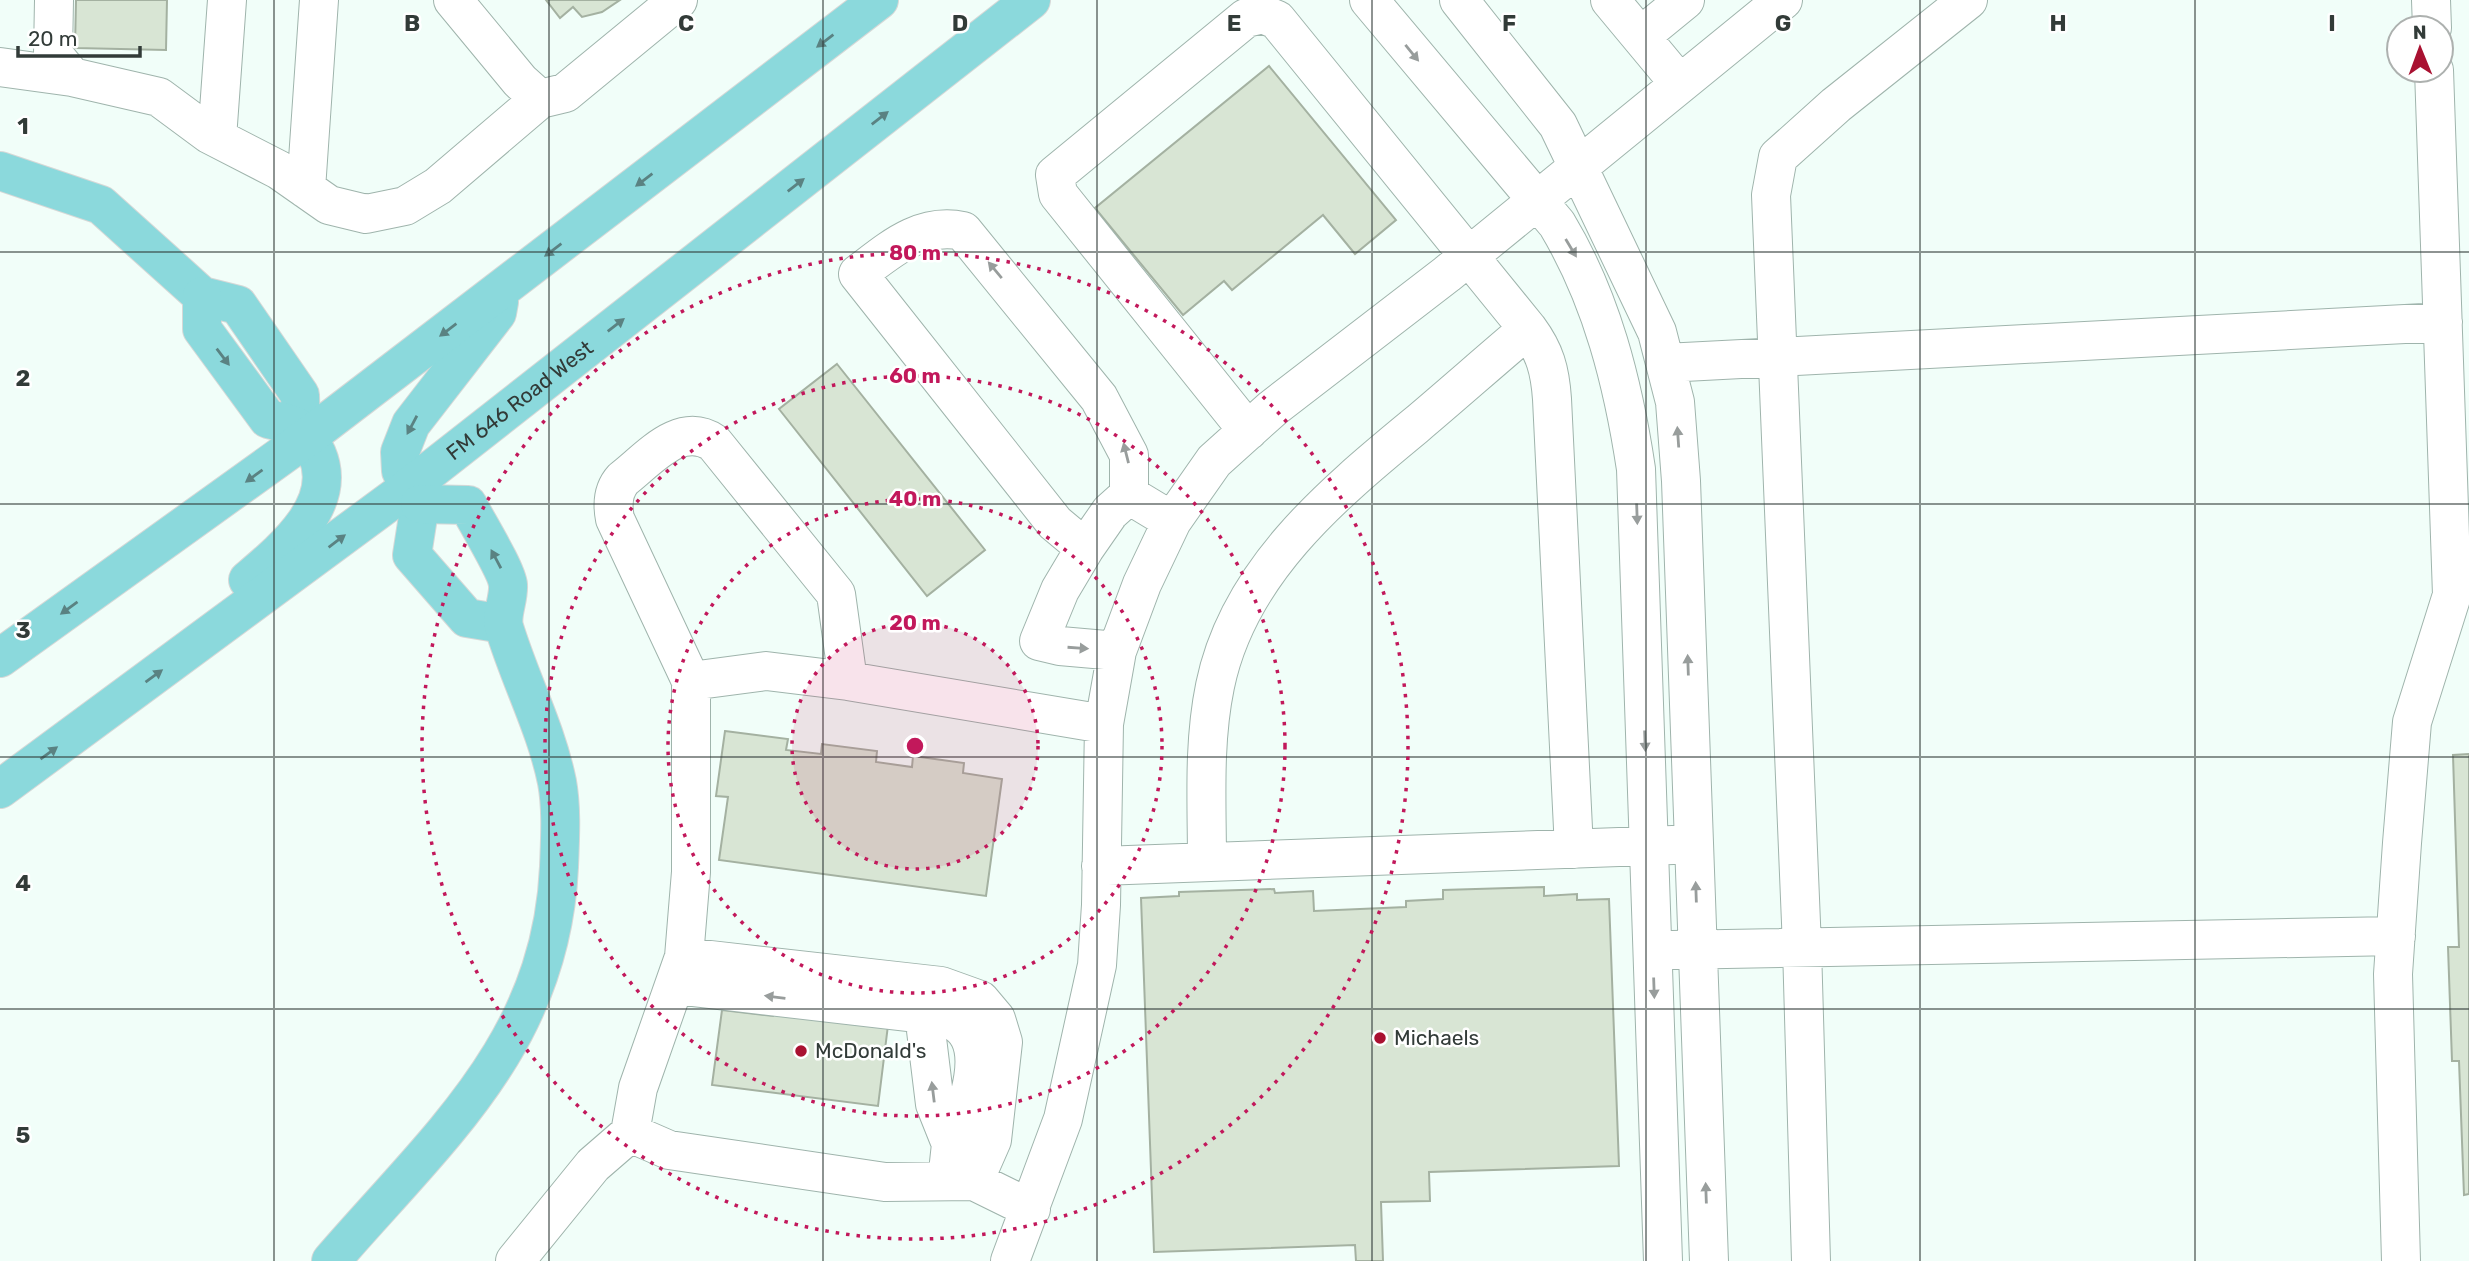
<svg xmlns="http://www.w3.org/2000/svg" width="2469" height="1261" viewBox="0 0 2469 1261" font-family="Rubik,sans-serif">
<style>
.building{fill:#d8e5d4;stroke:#a4b1a1;stroke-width:2}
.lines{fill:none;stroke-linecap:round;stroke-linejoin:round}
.minor-casing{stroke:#9fb4ac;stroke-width:40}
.major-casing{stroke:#d6d8d7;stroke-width:40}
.minor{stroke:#fff;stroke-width:38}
.major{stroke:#8bd9dc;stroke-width:38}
.oneway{fill:#5a8282}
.oneway2{fill:#989d9c}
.grid{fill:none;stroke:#323b38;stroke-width:2;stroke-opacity:0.55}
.ring{fill:none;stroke:#c2185b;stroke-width:3.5;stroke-dasharray:3.5 7}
.poi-dot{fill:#a91131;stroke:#fff;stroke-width:2.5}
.labels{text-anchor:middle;stroke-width:5;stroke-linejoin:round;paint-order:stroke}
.street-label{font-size:21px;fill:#323b38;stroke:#fff}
.poi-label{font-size:21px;fill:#323b38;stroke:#fff;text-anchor:start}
.grid-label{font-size:23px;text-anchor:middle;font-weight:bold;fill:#323b38;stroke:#fff;stroke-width:5;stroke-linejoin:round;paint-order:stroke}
.centre{fill:#c2185b;stroke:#fff;stroke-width:3.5}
.ring-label{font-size:21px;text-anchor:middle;font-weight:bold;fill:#c2185b;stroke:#fff;stroke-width:5;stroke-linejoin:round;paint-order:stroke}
</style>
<rect width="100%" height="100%" fill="#f1fef9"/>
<path class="building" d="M76 0H167L166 50 75 48Z
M546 0H620L602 12 582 17 573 7 560 18Z
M1269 66 1396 220 1355 254 1323 215 1232 290 1224 281 1183 315 1095 208Z
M837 364 985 550 927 596 779 409Z
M725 731 788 739 786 750 821 754 822 744 877 751 876 762 912 767 913 756 964 763 963 773 1002 779 986 896 719 860 728 797 716 796Z
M2469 754V1194L2464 1195 2459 1061H2452L2448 947H2459L2453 755Z
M1544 887V896L1577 894V900L1609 899 1619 1166 1429 1172 1430 1201 1381 1202 1383 1261H1356L1355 1245 1154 1252 1141 898 1179 896V892L1274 889 1275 893 1313 891 1314 911 1406 907V901L1443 899V890Z
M775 1003 889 1017 878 1106 712 1085 722 1010 773 1016Z"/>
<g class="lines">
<g class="minor-casing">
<path id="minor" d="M54 0 53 54 72 77 159 97 209 134 279 170 329 205 366 214 405 206 438 186 540 99
M453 0 520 81 540 99 565 93 678 0
M1369 0 1557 224C1602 299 1623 383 1636 469L1663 1261
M1459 0 1558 125 1657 332 1675 402 1681 481 1709 1261
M1610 0 1679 83
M2431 0 2432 28
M1641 36 1685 0
M0 67 72 77
M217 138 227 0
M306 189 319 0
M1528 329C1545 352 1550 370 1552 399L1574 849
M1665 363 2443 322
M1129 495 1110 512 1085 548 1055 523 858 274C890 250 920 222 963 231L1099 398 1129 455V495L1172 521
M1085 548 1060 590 1039 641 1060 646 1117 651
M691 681 766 671 848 681
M1207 862C1207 804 1203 744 1215 686 1238 573 1330 496 1415 426 1453 394 1490 361 1528 329L1277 20 1263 14 1246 18 1055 175 1058 194 1248 431
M1101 866 1673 845
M1672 950 2396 936
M684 957 691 872V681L615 519C612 504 613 490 623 479 649 459 680 420 714 443L836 594 848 681 1104 724
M675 985 924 1014 935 1104 951 1144 947 1181
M924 1014C932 1016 943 1017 951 1020 996 1039 965 1114 951 1144
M974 1181 885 1182 669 1150 630 1133 638 1088 684 957 941 986 980 1000 996 1019 1003 1042 992 1140 974 1181 1031 1209
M515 1261 593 1165 630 1133
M1010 1261 1063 1119 1097 965 1101 905 1104 724 1117 651 1142 584 1172 521 1214 461 1273 408 1447 274 1783 0
M1811 1261 1802 947 1771 195 1778 157 1836 105 1968 0
M2401 1261 2393 974 2402 843 2412 722 2452 595 2434 70"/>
</g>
<g class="major-casing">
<g id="major">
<path d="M0 171 101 205 202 296 238 305 300 395 301 427"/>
<path d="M202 296V329L268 419C298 426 304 425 317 454 339 505 282 551 248 580"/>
<path d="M499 302 497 313 411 424 400 452 401 471 420 504 412 555 467 618 503 624"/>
<path d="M0 658 309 436 879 0"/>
<path id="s1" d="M0 789 408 488 1031 0"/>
<path d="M331 1261C438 1137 551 1043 559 867 560 840 562 809 557 782 546 728 520 680 504 627 501 614 509 599 508 585 507 571 476 521 468 505L420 504"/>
</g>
</g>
<use href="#minor" class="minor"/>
<use href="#major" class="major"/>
</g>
<defs><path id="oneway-solid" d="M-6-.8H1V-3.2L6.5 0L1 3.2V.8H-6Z" transform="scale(1.75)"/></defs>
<g class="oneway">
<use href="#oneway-solid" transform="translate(825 41) rotate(143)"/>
<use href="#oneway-solid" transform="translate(880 118) rotate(-38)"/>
<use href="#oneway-solid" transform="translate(644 180) rotate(143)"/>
<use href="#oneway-solid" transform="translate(796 185) rotate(-38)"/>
<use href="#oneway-solid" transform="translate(553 250) rotate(143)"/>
<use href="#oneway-solid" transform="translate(616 325) rotate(-38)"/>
<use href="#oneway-solid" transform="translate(448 330) rotate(143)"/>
<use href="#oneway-solid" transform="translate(223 357) rotate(53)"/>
<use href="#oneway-solid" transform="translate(412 425) rotate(118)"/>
<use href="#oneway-solid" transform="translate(254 476) rotate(144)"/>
<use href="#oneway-solid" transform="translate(337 541) rotate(-37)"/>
<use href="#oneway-solid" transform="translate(496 559) rotate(-118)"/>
<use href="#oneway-solid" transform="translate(69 608) rotate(144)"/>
<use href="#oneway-solid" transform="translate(154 676) rotate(-36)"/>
<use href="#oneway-solid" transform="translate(49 753) rotate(-36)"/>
</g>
<g class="oneway2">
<use href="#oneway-solid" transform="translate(1412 53) rotate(51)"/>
<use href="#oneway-solid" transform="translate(1571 248) rotate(59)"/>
<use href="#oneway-solid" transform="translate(995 270) rotate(-130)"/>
<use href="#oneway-solid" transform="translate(1678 437) rotate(-94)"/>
<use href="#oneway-solid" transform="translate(1126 453) rotate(-104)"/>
<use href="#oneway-solid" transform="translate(1637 514) rotate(88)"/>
<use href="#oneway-solid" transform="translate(1078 648) rotate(4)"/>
<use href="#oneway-solid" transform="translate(1688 665) rotate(-92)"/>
<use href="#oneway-solid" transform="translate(1645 741) rotate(88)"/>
<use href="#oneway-solid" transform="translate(1696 892) rotate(-92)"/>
<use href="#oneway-solid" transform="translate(1654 988) rotate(88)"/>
<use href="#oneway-solid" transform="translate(775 997) rotate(-173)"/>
<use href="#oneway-solid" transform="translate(933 1092) rotate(-97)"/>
<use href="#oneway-solid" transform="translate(1706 1193) rotate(-92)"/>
</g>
<path class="grid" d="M274 0V1261M549 0V1261M823 0V1261M1097 0V1261M1372 0V1261M1646 0V1261M1920 0V1261M2195 0V1261M0 252H2469M0 504H2469M0 757H2469M0 1009H2469"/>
<circle cx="915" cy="746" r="123" fill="#c2185b" fill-opacity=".12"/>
<g class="ring">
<circle cx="915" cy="746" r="123"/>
<circle cx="915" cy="746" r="247"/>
<circle cx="915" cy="746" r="370"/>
<circle cx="915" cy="746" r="493"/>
</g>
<g class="poi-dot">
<circle cx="1380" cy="1038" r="7"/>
<circle cx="801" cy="1051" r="7"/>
</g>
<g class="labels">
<g class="street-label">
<text dy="7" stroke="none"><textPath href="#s1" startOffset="649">FM 646 Road West</textPath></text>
</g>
<g class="poi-label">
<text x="1394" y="1045">Michaels</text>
<text x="815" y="1058">McDonald's</text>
</g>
</g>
<g class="grid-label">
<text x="412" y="31">B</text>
<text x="686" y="31">C</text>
<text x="960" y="31">D</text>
<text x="1234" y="31">E</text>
<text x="1509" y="31">F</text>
<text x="1783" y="31">G</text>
<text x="2058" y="31">H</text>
<text x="2332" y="31">I</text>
<text x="23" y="134">1</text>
<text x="23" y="386">2</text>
<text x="23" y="638">3</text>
<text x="23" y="891">4</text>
<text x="23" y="1143">5</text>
</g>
<circle cx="915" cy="746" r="10" class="centre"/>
<g class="ring-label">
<text x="915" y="260">80 m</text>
<text x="915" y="383">60 m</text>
<text x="915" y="506">40 m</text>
<text x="915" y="630">20 m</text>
</g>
<g transform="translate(2420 49) rotate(359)"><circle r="33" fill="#ffffff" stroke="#adb1af" stroke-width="2"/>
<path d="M0-5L12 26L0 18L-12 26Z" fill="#a91131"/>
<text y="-10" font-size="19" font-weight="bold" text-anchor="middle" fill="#323b38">N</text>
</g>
<path d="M18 46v10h122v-10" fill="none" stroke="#323b38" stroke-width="3.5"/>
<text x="28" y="46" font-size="21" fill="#323b38" stroke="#ffffff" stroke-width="5" paint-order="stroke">20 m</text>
</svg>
